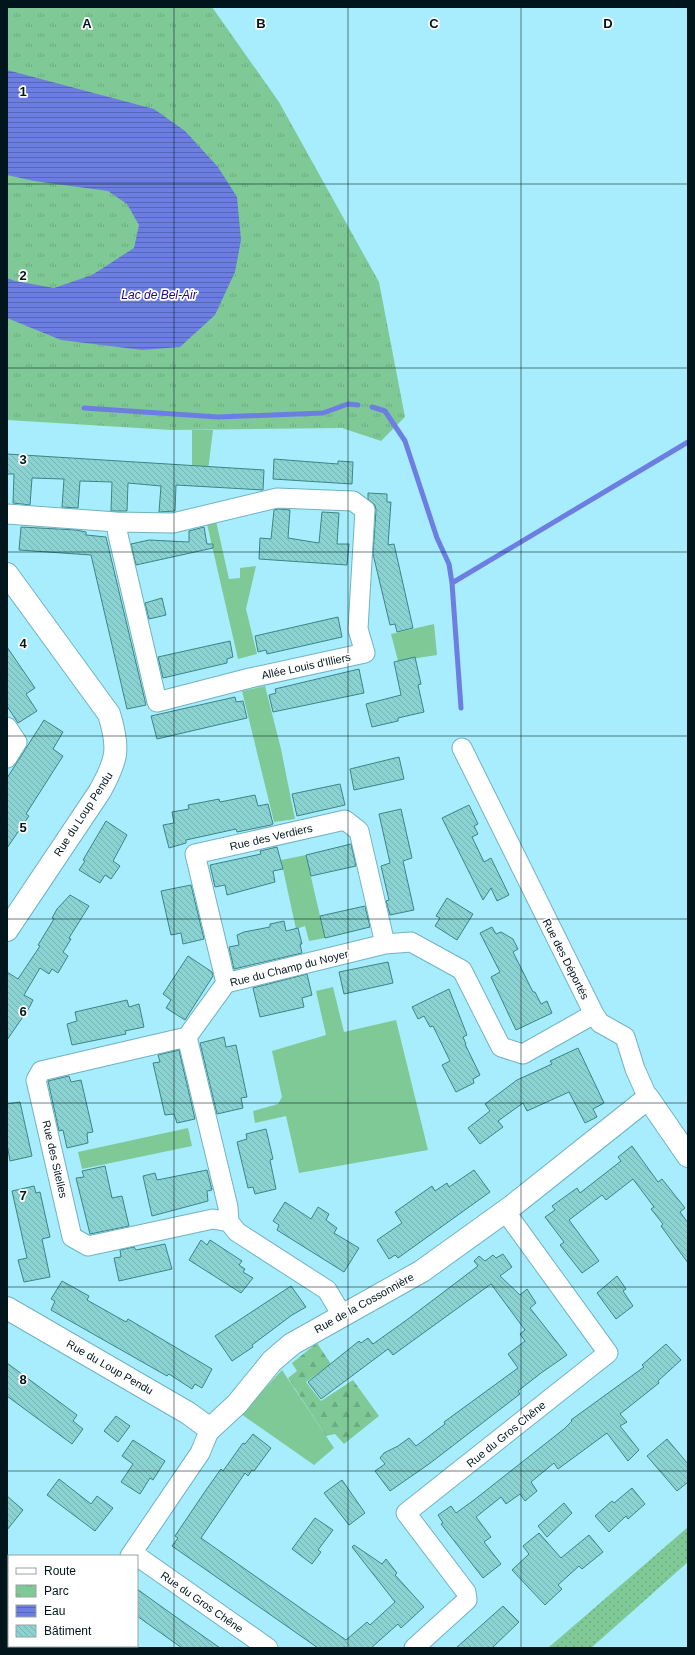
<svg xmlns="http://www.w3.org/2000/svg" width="695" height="1655" viewBox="0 0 695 1655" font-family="Arial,sans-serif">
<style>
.grass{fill:#7fc997}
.forest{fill:url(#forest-firs)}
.park{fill:url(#park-tufts)}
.garden{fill:url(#garden-dots)}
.water{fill:url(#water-rules)}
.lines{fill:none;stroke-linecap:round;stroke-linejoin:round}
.stream{stroke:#6d7ee2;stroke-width:5}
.building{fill:url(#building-back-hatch);stroke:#3d8584}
.street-casing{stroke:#70b3c3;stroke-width:21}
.secondary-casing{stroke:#70b3c3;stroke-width:24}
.street{stroke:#fff;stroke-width:19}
.secondary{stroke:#fff;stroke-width:22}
.grid{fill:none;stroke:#00161c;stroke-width:1;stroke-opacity:0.55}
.labels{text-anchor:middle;stroke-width:3.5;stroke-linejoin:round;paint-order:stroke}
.street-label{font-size:11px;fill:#00161c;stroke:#fff}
.water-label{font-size:12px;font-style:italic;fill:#1e0885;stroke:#fff}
.grid-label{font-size:13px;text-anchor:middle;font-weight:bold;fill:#00161c;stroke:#fff;stroke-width:3.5;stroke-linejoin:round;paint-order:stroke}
</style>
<defs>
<pattern id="forest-firs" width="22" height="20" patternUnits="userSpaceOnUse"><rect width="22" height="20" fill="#7fc997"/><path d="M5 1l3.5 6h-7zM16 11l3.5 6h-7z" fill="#6cac82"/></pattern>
<pattern id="park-tufts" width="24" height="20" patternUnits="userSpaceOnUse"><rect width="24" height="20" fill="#7fc997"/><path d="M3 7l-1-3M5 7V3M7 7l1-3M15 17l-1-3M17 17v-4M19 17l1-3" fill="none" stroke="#6cac82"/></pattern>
<pattern id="garden-dots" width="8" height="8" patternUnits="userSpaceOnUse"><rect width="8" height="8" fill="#7fc997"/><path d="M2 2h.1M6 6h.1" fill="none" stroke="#6cac82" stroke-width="1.8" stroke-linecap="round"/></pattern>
<pattern id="water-rules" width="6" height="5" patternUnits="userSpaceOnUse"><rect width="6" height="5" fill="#6d7ee2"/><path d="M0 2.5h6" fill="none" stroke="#5766b6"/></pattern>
<pattern id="building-back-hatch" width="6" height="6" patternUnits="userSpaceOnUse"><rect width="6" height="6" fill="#8bd3d2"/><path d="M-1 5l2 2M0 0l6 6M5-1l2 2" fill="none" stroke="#76b4b4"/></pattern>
</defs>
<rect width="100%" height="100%" fill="#a8edfd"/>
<path class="grass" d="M192 430H213L206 487 192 485Z
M216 521 229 579 240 578V568L256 566 246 609 257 654 238 659 207 524Z
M434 624 437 655 398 661 391 634Z
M265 686 281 749 295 819 274 822 242 691Z
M306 855 325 938 309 941 305 926 296 929 281 860Z
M333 987 344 1032 396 1020 428 1150 299 1173 286 1116 255 1123 253 1111 278 1104 282 1097 272 1051 326 1035 316 991Z
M188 1128 192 1146 82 1169 78 1152Z
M282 1370 334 1448 314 1465 241 1414Z"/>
<path class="forest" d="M317 1343 331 1364 306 1382 321 1401 353 1380 379 1416 344 1444 335 1434 326 1436 288 1378 297 1371 292 1363Z"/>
<path class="park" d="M7 7H212L279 102 379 282 405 417 381 441 342 428 171 430 7 420Z"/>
<path class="garden" d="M688 1527V1562L591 1648H548Z"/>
<path class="water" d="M7 70 154 109 185 131 218 167 237 197 241 240 235 272 215 315 180 347 142 350 61 340 7 318V278L15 281 54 288 92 275 134 248 139 225 127 204 108 191 34 181 7 175Z"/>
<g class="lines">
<path class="stream" d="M372 407 385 411 405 441 437 538 449 564 452 583 461 708
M84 408 218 417 323 413 348 404 358 405
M452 583 688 442"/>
</g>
<path class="building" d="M7 454 264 470 263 490 176 485 175 511 159 512 161 486 128 483 127 511H111L112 482 80 481 78 508 62 507 64 479 32 478 30 505 13 503 14 474H7Z
M274 459 338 464V461L353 462 352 484 273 479Z
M368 493 387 494V502H391L388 545 394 544 413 628 397 632 395 624 390 625 373 554 376 510 375 505 368 499Z
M278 509 290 510 288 538 319 543 322 512 339 513 337 544H349L347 565 259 559 260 538 271 539 274 510Z
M21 527 76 530 86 532V535L106 537 146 705 127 709 91 555 19 550Z
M204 527 207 544H213V548L136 565 131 544 149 540 189 542V531Z
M162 598 166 615 149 619 145 603Z
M338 617 342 637 267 654 266 650 258 652 255 636Z
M230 641 233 657 227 659V663L163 678 158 657Z
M7 647 35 688 26 694 37 711 18 723 7 706Z
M415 657 421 684 418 685 424 712 398 718V721L372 727 366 704 401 695 394 662Z
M359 669 364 693 273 712 269 695 276 693 275 689Z
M235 697 236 702 243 701 247 718 157 739 151 716Z
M44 720 63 732 53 749 63 756 26 814 29 816 7 848V778Z
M399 757 404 779 354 790 350 769Z
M340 784 345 805 297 816 292 794Z
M255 795 258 806 268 804 273 824 271 825 237 832 236 829 186 840V843L169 848 163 825 174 823 172 812 189 809 188 805 204 802 219 799 220 802Z
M469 805 478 824 474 826 478 834 472 837 484 862 491 858 509 895 497 901 491 888 483 900 442 818Z
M401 809 412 858 403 861 414 910 390 915 386 901 389 900 381 866 390 863 379 814Z
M106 821 127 835 113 861 120 866 111 879 105 875 100 883 79 870 85 861 83 860Z
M351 844 356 866 311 876 306 855Z
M277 847 283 869 273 871 275 882 227 895 225 885 215 887 210 865 261 854 260 851Z
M191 885 204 939 183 944 181 933 171 935 161 891Z
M70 895 89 906 69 938 71 939 63 952 68 956 58 973 52 969 49 974 40 968 24 995 33 1000 29 1008 7 1040V972L18 979 40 946 38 945 54 919 52 918 57 909Z
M447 898 473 914 457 940 435 926 440 918 436 916Z
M365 906 370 927 325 938 320 916Z
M284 921 286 931 298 928 302 944H300L302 953 234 969 229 947 239 945 237 935 244 932 270 927V924Z
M492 927 496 934 501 932 513 939 518 949 513 952 533 992H535L541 1004 547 1001 552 1013 516 1030 491 977 500 972 480 933Z
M188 956 212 972 213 976 185 1020 166 1008 171 1000 163 994Z
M388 962 393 983 344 994 339 972Z
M307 974 312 995 302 998 304 1007 260 1017 253 988Z
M449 989 467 1035 463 1037 466 1044H465L480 1075 473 1079 474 1083 456 1092 442 1065 450 1061 433 1026 430 1027 424 1016 418 1019 412 1007Z
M127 1000 129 1007 139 1004 144 1027 125 1031 126 1034 72 1045 67 1024 77 1021 75 1012Z
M224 1037 226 1047 236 1045 247 1097 241 1098 243 1108 217 1114 200 1043Z
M578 1048 604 1103 593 1109 597 1117 585 1123 569 1092 527 1111 523 1103 498 1121 503 1127 480 1144 468 1128 490 1111 485 1104 517 1080 552 1064 550 1061Z
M179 1050 195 1119 177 1123 174 1114 165 1115 153 1063 160 1062 158 1055Z
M69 1076 71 1082 81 1080 93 1132 87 1133 88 1143 67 1148 63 1130 59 1131 48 1081Z
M20 1102 32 1156 10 1161 7 1144V1104Z
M266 1129 273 1159 270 1160 276 1189 255 1194 253 1187 248 1188 237 1142 247 1139 246 1134Z
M632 1146 658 1182 662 1179 685 1208 680 1212 688 1223V1263L661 1226 663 1224 651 1209 654 1207 633 1179 606 1200 602 1195 569 1220 599 1261 582 1273 560 1245 564 1242 545 1217 555 1210 552 1206 577 1188 580 1193 621 1161 618 1157Z
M105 1166 112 1198 122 1196 129 1226 90 1234 76 1178 84 1177 82 1171Z
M207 1170 212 1190 207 1191 208 1201 152 1216 143 1176 155 1173 157 1180Z
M474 1170 490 1192 398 1258 395 1255 389 1259 377 1240 402 1223 395 1212 432 1186 435 1191 447 1183 449 1187Z
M34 1186 36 1193 40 1192 50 1237 42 1239 50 1277 24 1282 18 1260 27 1258 12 1191Z
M285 1202 311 1219 318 1207 329 1214 326 1220 337 1228 334 1233 359 1248 344 1272 277 1230 279 1225 273 1221Z
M201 1240 207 1245 210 1240 242 1261 239 1265 245 1269 243 1272 253 1278 241 1293 189 1260Z
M165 1244 172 1269 119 1281 114 1258 121 1257 120 1250 134 1247 136 1250Z
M503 1254 512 1267 500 1276 520 1295 527 1289 536 1303 530 1308 567 1355 541 1373 518 1391 520 1394 429 1464 390 1491 375 1471 385 1464 380 1458 384 1453 398 1446 409 1438 416 1446 445 1424 444 1422 518 1368 508 1354 525 1341 520 1334 525 1330 491 1284 393 1355 388 1349 321 1399 308 1382 359 1341 361 1343 368 1338 373 1344 408 1319 478 1266 474 1261 479 1256 485 1261 493 1255 496 1258Z
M617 1276 626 1289 623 1291 633 1306 616 1319 597 1293Z
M62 1281 89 1296 87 1300 126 1322 128 1319 212 1369 202 1388 195 1384 192 1389 169 1374 167 1376 51 1310 55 1301 51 1299Z
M291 1286 306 1307 292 1315 252 1345 253 1347 232 1361 215 1336Z
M666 1344 681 1360 658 1381 659 1383 620 1414 627 1422 620 1426 639 1450 628 1461 607 1433 558 1469 554 1463 531 1482 537 1491 525 1501 520 1494 506 1504 501 1497 476 1517 491 1537 484 1542 501 1564 483 1578 441 1524 443 1523 438 1515 451 1506 456 1513 474 1500 564 1429 572 1421 571 1420 644 1367 642 1365Z
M7 1363 77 1415 73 1421 83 1429 72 1444 7 1396Z
M116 1416 130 1426 118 1442 104 1431Z
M253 1434 271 1448 254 1471 252 1470 248 1476 245 1473 201 1538 346 1640 367 1622 370 1625 395 1602 352 1547 354 1545 382 1564 386 1559 397 1573 395 1575 424 1607 401 1628 398 1624 371 1648H318L172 1546 178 1538 175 1536 206 1490 221 1469 223 1471 243 1443 245 1444Z
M667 1439 688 1464V1482L677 1491 647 1456Z
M133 1440 165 1461 153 1480 150 1478 140 1494 121 1482 133 1464 122 1456Z
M59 1479 91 1504 97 1496 113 1508 95 1531 47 1495Z
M342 1480 365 1513 349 1525 324 1493Z
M632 1488 645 1504 628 1519 626 1516 609 1532 595 1516 612 1501 614 1503Z
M7 1496 23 1510 7 1530Z
M564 1503 572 1513 547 1537 538 1526Z
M315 1518 333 1530 318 1550 321 1552 312 1564 292 1549Z
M539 1533 561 1558 589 1535 603 1552 582 1569 579 1566 558 1585 562 1589 545 1605 512 1570 529 1554 523 1546Z
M137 1589 169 1612 220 1648H182L137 1616Z
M503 1606 519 1622 492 1648H456Z"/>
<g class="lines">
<g class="street-casing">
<path id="street" d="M7 514 116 522 173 523 277 498 353 501 365 510 358 629 365 653 250 678 157 702 118 535 116 522
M7 727 17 742 7 758
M462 748 594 1014 600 1023 625 1037 635 1069 648 1098
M226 983 195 854 345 820 359 831 385 944
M187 1037 41 1071 36 1080 72 1237 88 1246 213 1219 229 1222
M342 1315 327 1290 237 1232 229 1222 228 1207 187 1037 226 983 385 944 411 942 462 970 501 1047 523 1054 594 1014
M130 1556 200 1453 210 1429
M137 1556 268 1648
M69 1648 71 1646
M414 1648 467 1600 466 1592 406 1513 608 1353 505 1211"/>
</g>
<g class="secondary-casing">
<path id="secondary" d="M7 574 109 714C120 749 117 760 100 791L7 930
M7 1308 188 1413 210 1429 237 1404 272 1361 292 1344 422 1271 511 1207 648 1098 688 1156"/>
</g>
<use href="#street" class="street"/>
<use href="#secondary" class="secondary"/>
</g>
<path class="grid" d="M174 7V1648M348 7V1648M521 7V1648M7 184H688M7 368H688M7 552H688M7 736H688M7 919H688M7 1103H688M7 1287H688M7 1471H688"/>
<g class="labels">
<g class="street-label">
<text transform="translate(306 666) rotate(-12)" y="4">Allée Louis d'Illiers</text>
<text transform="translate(83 814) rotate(-57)" y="4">Rue du Loup Pendu</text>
<text transform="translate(271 837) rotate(-13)" y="4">Rue des Verdiers</text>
<text transform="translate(566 959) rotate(63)" y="4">Rue des Déportés</text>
<text transform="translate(289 968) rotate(-14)" y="4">Rue du Champ du Noyer</text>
<text transform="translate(55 1159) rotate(77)" y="4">Rue des Sitelles</text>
<text transform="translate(364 1303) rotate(-29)" y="4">Rue de la Cossonnière</text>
<text transform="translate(110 1367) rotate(30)" y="4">Rue du Loup Pendu</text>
<text transform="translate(506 1434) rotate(-39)" y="4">Rue du Gros Chêne</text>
<text transform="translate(202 1602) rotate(35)" y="4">Rue du Gros Chêne</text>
</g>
<g class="water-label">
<text x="159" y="299">Lac de Bel-Air</text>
</g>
</g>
<g class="grid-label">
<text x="87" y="28">A</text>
<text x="261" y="28">B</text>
<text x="434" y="28">C</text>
<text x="608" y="28">D</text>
<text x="23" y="96">1</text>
<text x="23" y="280">2</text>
<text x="23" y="464">3</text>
<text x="23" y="648">4</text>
<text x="23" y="832">5</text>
<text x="23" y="1016">6</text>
<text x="23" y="1200">7</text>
<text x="23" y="1384">8</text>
</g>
<rect width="695" height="1655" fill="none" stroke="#00161c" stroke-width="16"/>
<rect x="8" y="1555" width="130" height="92" fill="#ffffff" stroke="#99a2a4"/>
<rect x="16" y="1568" width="20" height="6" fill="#ffffff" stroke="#99a2a4"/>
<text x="44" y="1575" font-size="12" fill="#00161c">Route</text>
<rect x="16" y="1585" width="20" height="12" fill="url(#park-tufts)" stroke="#99a2a4"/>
<text x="44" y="1595" font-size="12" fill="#00161c">Parc</text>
<rect x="16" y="1605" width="20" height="12" fill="url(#water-rules)" stroke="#99a2a4"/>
<text x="44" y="1615" font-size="12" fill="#00161c">Eau</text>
<rect x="16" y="1625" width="20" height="12" fill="url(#building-back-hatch)" stroke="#99a2a4"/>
<text x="44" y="1635" font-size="12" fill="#00161c">Bâtiment</text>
</svg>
